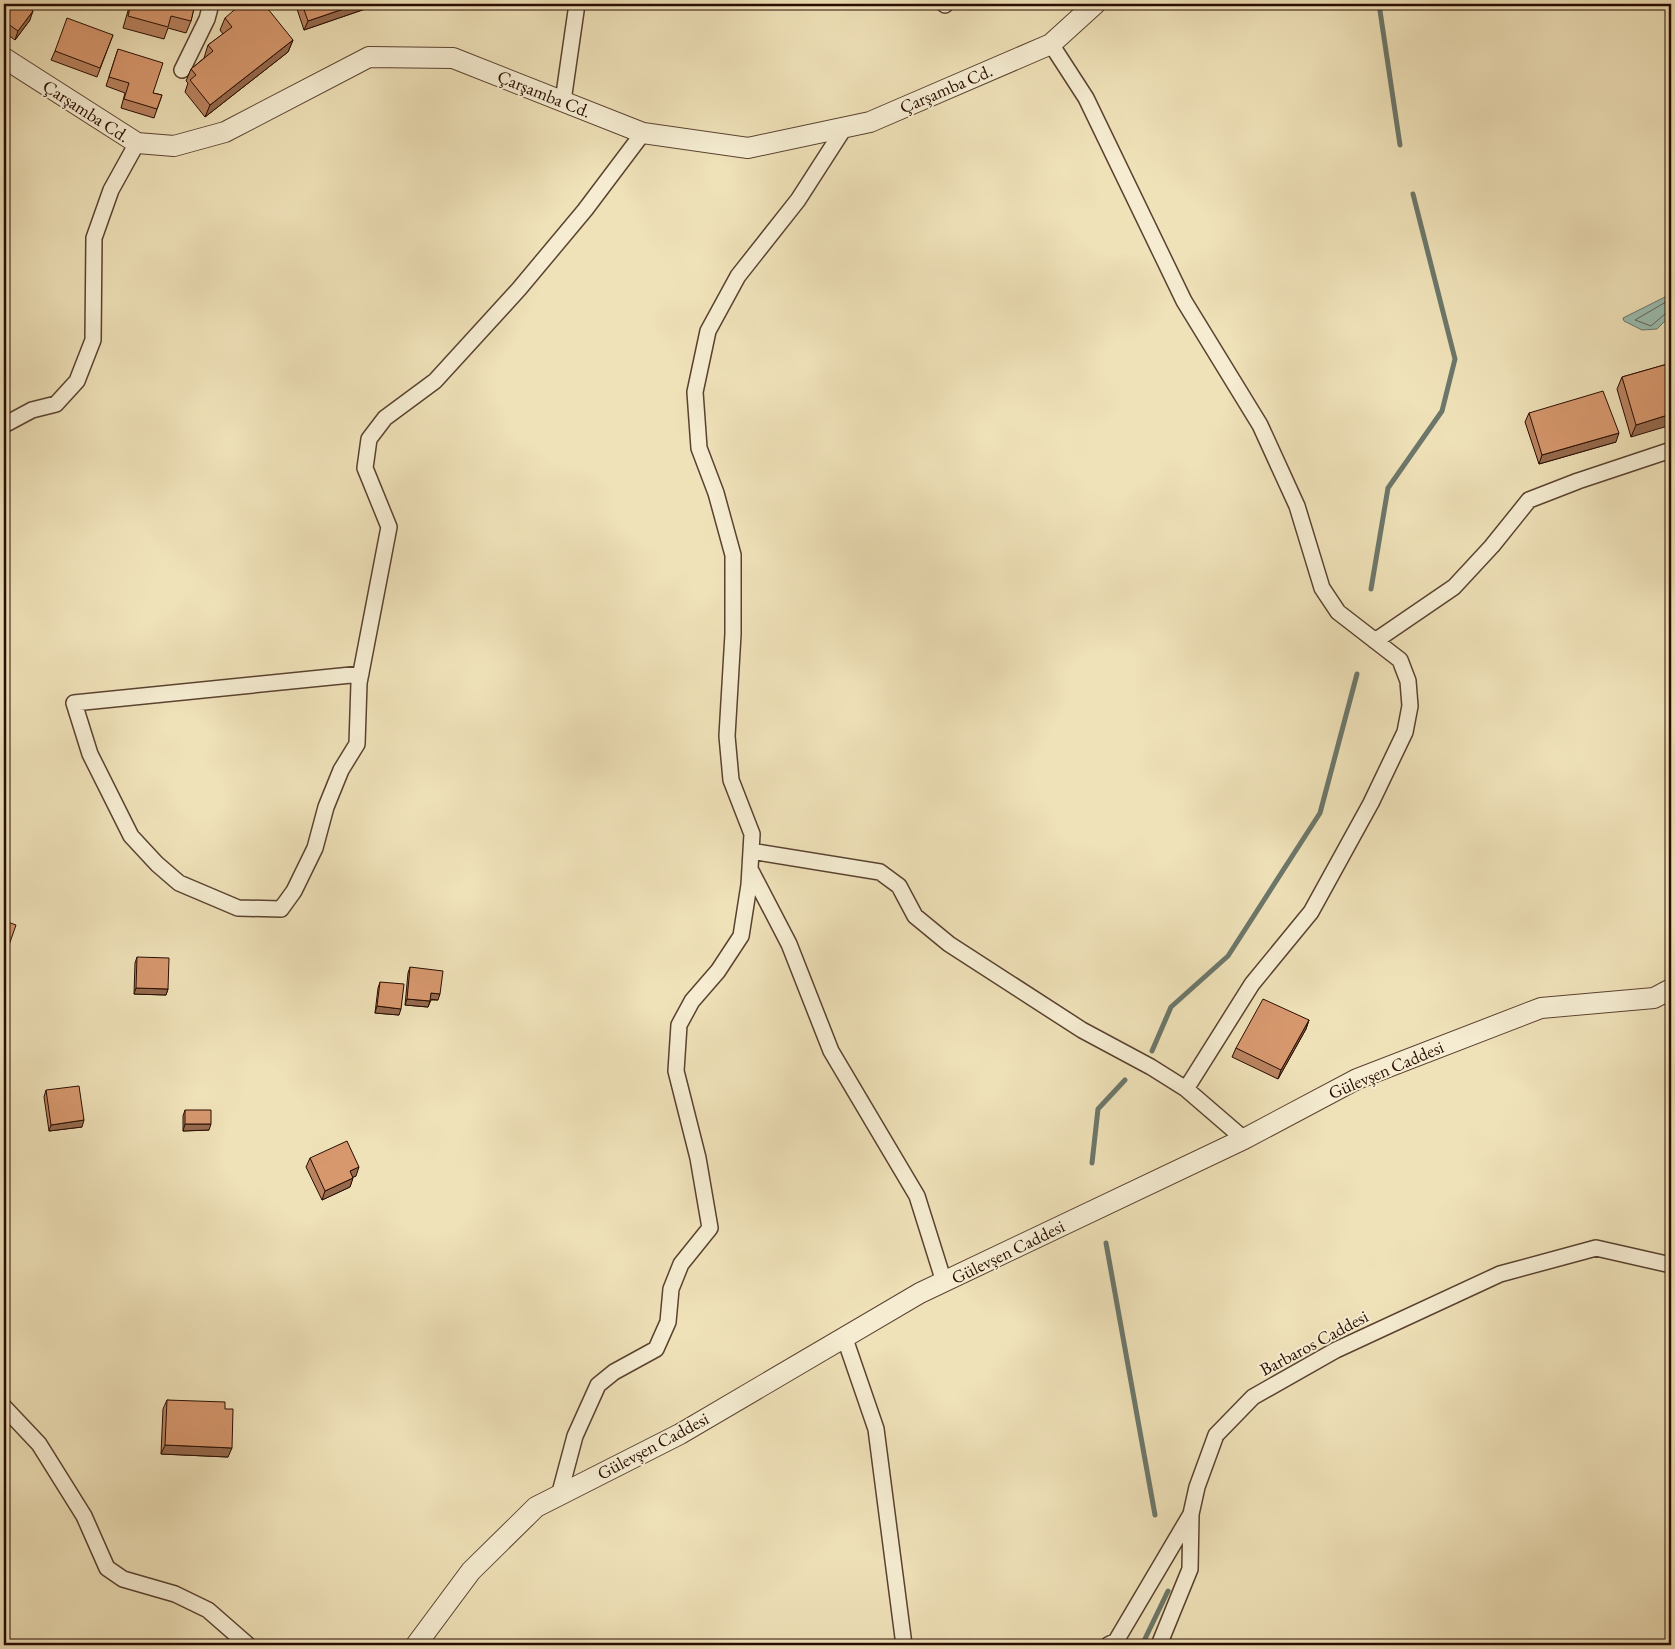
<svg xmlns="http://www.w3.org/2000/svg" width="1675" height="1649" viewBox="0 0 1675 1649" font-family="'EB Garamond',serif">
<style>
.water{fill:#9abdb0;stroke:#6c776a}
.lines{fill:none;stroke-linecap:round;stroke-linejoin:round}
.shore{stroke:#616559;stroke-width:1}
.stream{stroke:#6c776a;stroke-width:5}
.minor-casing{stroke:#5a4230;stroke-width:18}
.tertiary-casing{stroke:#5a4230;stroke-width:22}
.minor{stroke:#f5ecd1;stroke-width:15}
.tertiary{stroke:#f5ecd1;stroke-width:20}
.wall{fill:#b9835f;stroke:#280d02}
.shaded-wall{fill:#966a4d;stroke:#280d02}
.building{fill:#d7986e;stroke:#280d02}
.labels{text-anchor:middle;stroke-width:4;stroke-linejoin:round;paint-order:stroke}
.street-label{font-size:18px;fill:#280d02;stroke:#f5ecd1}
</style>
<rect width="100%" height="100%" fill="#efe1b8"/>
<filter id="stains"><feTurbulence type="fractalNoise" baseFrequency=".004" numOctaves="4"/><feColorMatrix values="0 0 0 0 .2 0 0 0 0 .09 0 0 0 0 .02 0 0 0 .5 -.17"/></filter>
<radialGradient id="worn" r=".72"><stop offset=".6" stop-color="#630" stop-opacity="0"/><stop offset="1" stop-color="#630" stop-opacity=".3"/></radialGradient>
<path class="water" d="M1671 294V319L1668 318 1657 329 1642 330 1624 321 1623 318Z"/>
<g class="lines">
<path class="shore" d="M1671 299 1635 320 1651 326 1665 314 1671 313"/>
<path class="stream" d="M1379 4 1400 145
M1371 589 1388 488 1442 411 1455 359 1413 194
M1152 1051 1171 1007 1228 956 1320 813 1357 674
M1092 1163 1098 1109 1125 1080
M1106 1243 1155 1515
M1142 1645 1168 1591"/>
<g class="minor-casing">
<path id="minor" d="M944 4 945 5
M1051 44 1086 98 1184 301 1260 425 1297 506 1322 588 1338 612 1400 660 1408 681 1410 706 1405 732 1371 803 1311 912 1252 984 1186 1089
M182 70 207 19 211 4
M563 101 577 4
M4 425 32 410 56 404 77 381 93 340 94 238 111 190 137 143
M1375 641 1454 587 1492 546 1529 500 1578 481 1671 450
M361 674 74 703 90 754 131 836 157 864 179 883 238 908 281 909 294 891 315 848 326 807 341 770 357 744 359 683 389 527 365 468 369 439 385 418 435 381 519 289 585 210 643 133
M751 851 880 872 899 886 915 916 949 944 1082 1030 1151 1067 1186 1089 1244 1139
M750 869 789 944 831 1051 917 1196 944 1282
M844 1336 876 1429 904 1645
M4 1407 39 1444 84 1516 107 1568 123 1579 175 1594 208 1610 248 1645
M559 1496 575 1436 598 1385 614 1372 656 1349 668 1322 671 1289 681 1264 710 1228 698 1158 676 1071 679 1025 692 1001 718 971 741 936 749 885 752 834 731 780 727 736 733 634V555L716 493 699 448 695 392 708 331 738 276 798 200 845 127
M1108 1645 1116 1641 1191 1514 1197 1487 1216 1435 1253 1397 1336 1350 1500 1274 1596 1248 1671 1265
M1159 1645 1190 1569 1191 1515"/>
</g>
<g class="tertiary-casing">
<path id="tertiary" d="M4 58 137 143 174 146 225 132 369 57 453 58 643 133 748 148 870 122 1051 44 1095 4
M416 1645 471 1571 536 1507 680 1434 920 1293 1244 1139 1357 1079 1541 1008 1654 998 1671 989"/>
</g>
<use href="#minor" class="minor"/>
<use href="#tertiary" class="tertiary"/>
</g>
<path class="wall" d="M4 4 30 20 15 40 4 32Z
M130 4H195L191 21 186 33 168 28 164 39 123 28Z
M285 4H373L371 7 304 30 296 6 287 9Z
M225 18 293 40 288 52 205 117 185 92 188 83 186 81 191 69 204 58 208 45 223 34 220 30Z
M113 35 97 77 51 60 55 51Z
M118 49 153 93 162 95 154 118 121 108 125 93 106 86Z
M1671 363 1631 437 1617 389 1622 377Z
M1529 413 1616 442 1539 464 1525 422Z
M4 916 8 948 5 958 4 957Z
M137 957 168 989 166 995 134 994 135 963Z
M410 967 438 1000H431L428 1007 405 1005 408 973Z
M380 982 399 1015 375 1013 378 988Z
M1309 1020 1306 1029 1278 1079 1232 1057 1236 1048Z
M46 1090 82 1127 49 1131 44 1097Z
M185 1110 209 1130 183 1131V1116Z
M310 1158 356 1176 353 1177 350 1187 322 1200 306 1167Z
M167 1400 225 1409 228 1457 161 1454 163 1409Z"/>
<path class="shaded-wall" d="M289 4H297L296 6 287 9Z
M358 4H373L371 7 304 30 308 21Z
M33 11 30 20 15 40 18 31Z
M293 40 288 52 205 117 210 105Z
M1671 414V425L1631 437 1636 425Z
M1619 433 1616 442 1539 464 1542 455Z
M136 988 168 989 166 995 134 994Z
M431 993 440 994 438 1000 429 999Z
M407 999 430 1001 428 1007 405 1005Z
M377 1006 401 1009 399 1015 375 1013Z
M1309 1020 1306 1029 1278 1079 1281 1070Z
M84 1120 82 1127 49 1131 51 1125Z
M185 1124H211L209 1130 183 1131Z
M359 1167 356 1176 347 1180 350 1171Z
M353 1178 350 1187 322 1200 325 1191Z
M165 1445 232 1448 228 1457 161 1454Z"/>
<path class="building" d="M4 4H23L33 11 18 31 4 21Z
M131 4H195L191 21 171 16 168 27 128 16Z
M241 4H264L293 40 210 105 190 80 196 75 191 69 213 51 208 45 232 27 225 18Z
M302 4H358L308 21Z
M67 18 113 35 100 68 55 51Z
M118 49 163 63 153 93 162 95 157 109 124 99 129 83 109 77Z
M1671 363V414L1636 425 1622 377Z
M1603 391 1619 433 1542 455 1529 413Z
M4 916 6 917 5 921 16 925 8 948 4 947Z
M137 957 169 958 168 989 136 988Z
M410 967 443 971 440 994 431 993 430 1001 407 999Z
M380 982 404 984 401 1009 377 1006Z
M1263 999 1309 1020 1281 1070 1236 1048Z
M79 1086 84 1120 51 1125 46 1090Z
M185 1110H211V1124H185Z
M347 1141 359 1167 350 1171 353 1178 325 1191 310 1158Z
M167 1400 225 1402V1409H233L232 1448 165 1445Z"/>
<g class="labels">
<g class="street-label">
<text transform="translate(946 89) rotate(-23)" y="6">Çarşamba Cd.</text>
<text transform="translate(544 94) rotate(22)" y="6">Çarşamba Cd.</text>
<text transform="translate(86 111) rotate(33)" y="6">Çarşamba Cd.</text>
<text transform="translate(1386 1070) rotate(-23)" y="6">Gülevşen Caddesi</text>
<text transform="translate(1008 1252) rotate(-26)" y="6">Gülevşen Caddesi</text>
<text transform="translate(1314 1343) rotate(-28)" y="6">Barbaros Caddesi</text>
<text transform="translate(653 1446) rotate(-28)" y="6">Gülevşen Caddesi</text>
</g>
</g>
<rect width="1675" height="1649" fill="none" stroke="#efe1b8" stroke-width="20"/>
<rect x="5" y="5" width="1665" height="1639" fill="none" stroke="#280d02" stroke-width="2.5"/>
<rect x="10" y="10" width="1655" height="1629" fill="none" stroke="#280d02"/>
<rect width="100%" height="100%" filter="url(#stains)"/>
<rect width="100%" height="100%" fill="url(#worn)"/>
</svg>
